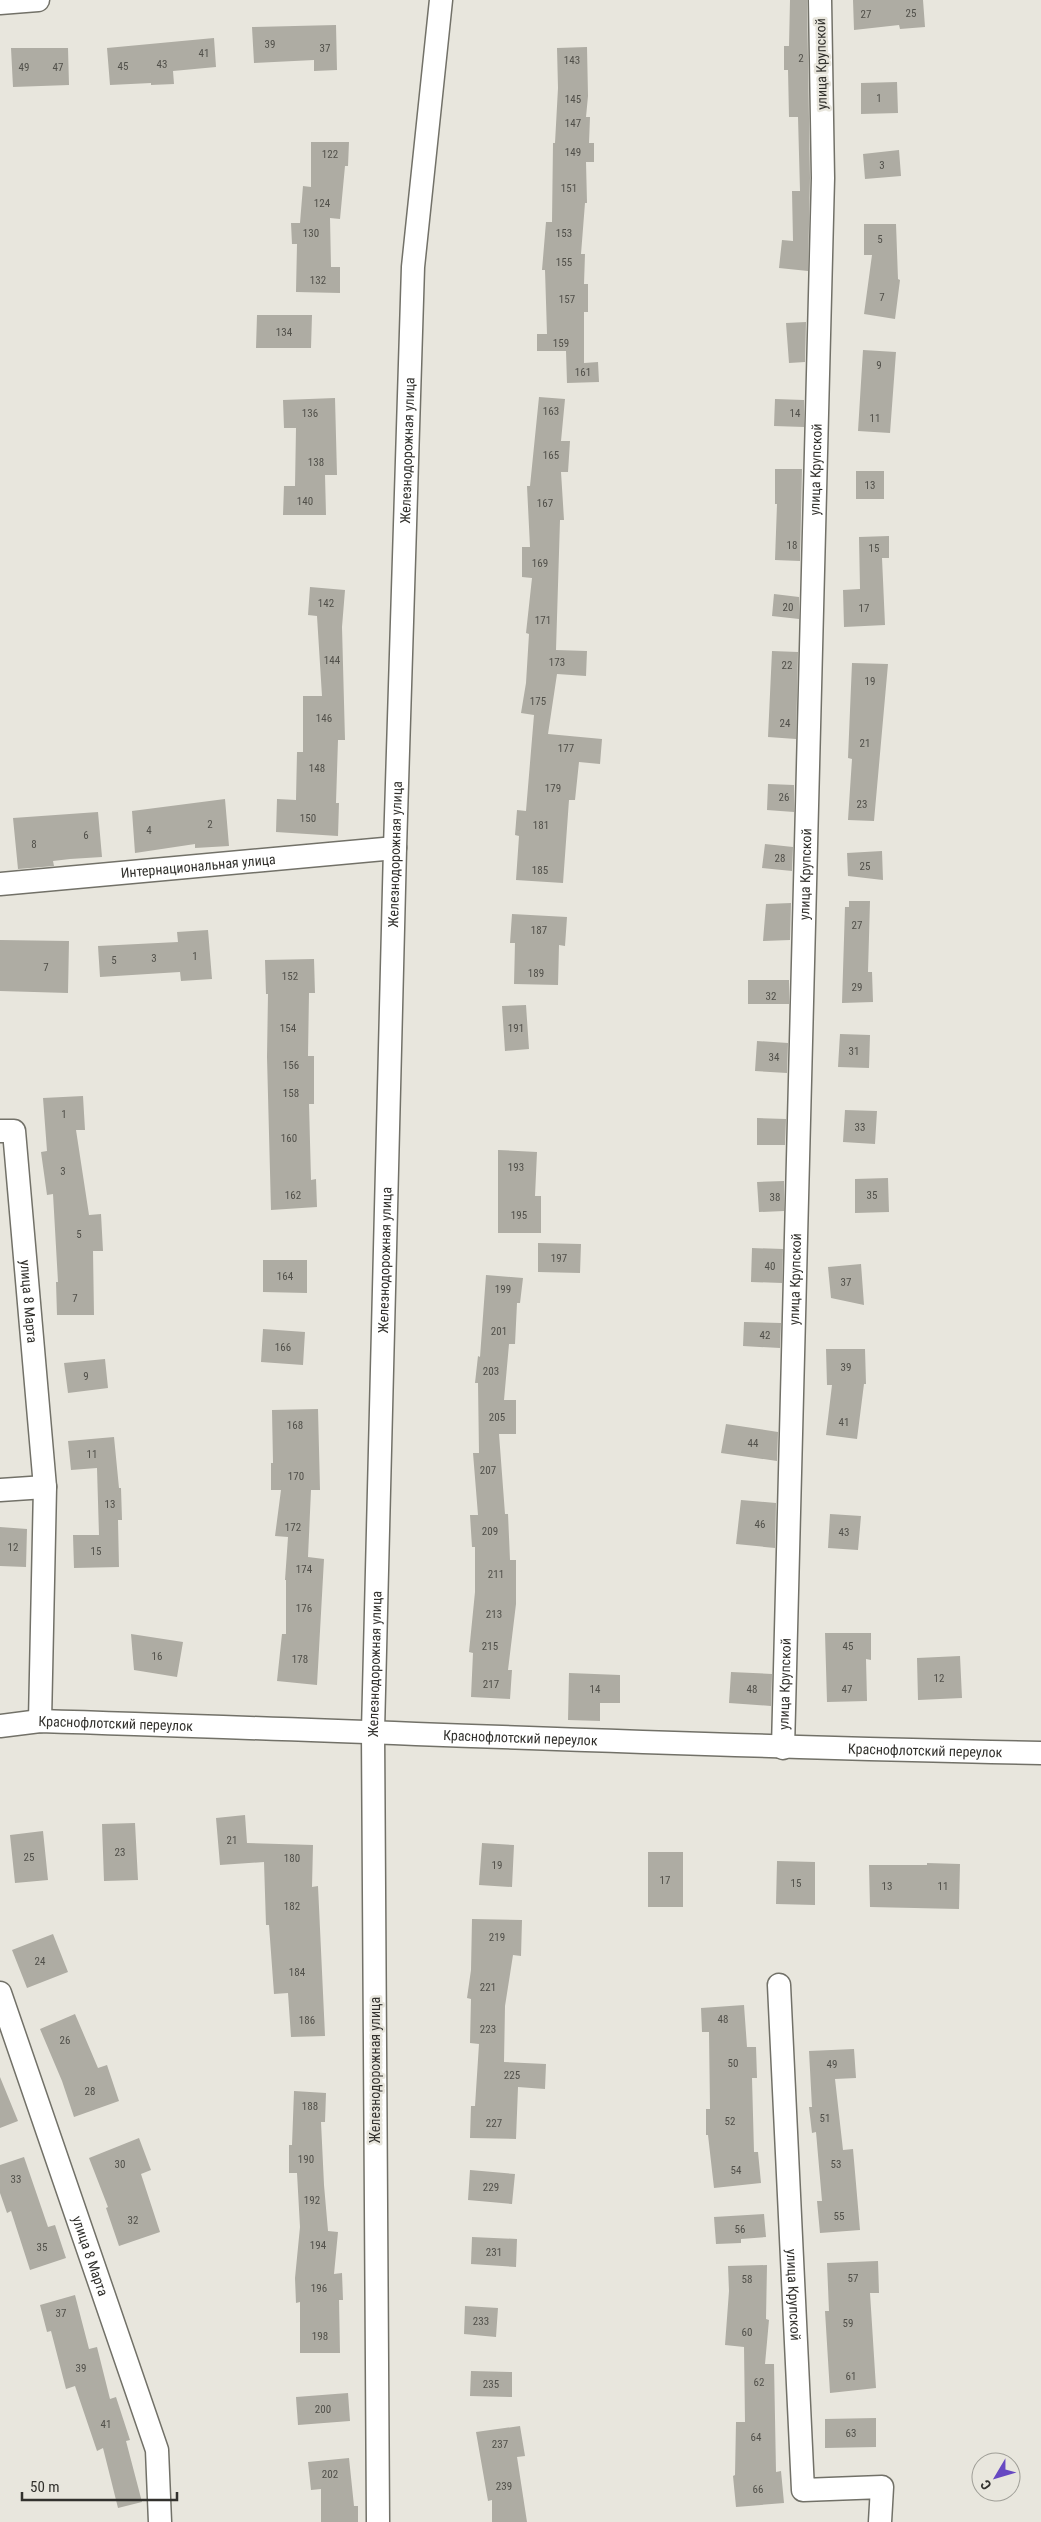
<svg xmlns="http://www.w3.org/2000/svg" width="1041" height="2522" viewBox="0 0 1041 2522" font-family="'Roboto Condensed',sans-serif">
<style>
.building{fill:#aeaca3}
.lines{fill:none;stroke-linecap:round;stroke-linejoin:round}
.minor-casing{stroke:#727168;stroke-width:25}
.minor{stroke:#fff;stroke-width:22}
.labels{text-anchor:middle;stroke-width:5;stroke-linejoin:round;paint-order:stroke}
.number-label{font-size:11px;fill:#51504a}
.street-label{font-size:14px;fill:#32312d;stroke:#e8e6dd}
</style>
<rect width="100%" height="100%" fill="#e8e6dd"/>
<path class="building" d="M790 0H807L810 178 808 271 779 268 782 240 793 241 792 191H800L798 117H789L788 70H784V46H789Z
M853 0H923L925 27 900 29 899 25 854 30Z
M336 25 337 70 314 71V60L254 63 252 27Z
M214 38 216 67 173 71 174 84 151 85V83L110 85 107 48Z
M587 47 588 96 586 117H590L589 143H594V162H586L587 203H585L581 254H585L584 284H588V312H584V363L598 362 599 382 567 383 566 351H537V334H547L545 270H542L546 222H552L553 143H555L558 88 557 48Z
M11 48H68L69 85 13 87Z
M897 82 898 113 861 114V83Z
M311 142H349L348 166H345L340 219 330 218 331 267H340V293L296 292 297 244H292L291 223H300L303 186 311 187Z
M899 150 901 176 865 179 863 154Z
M864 224H896L898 279 900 280 895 319 864 314 872 255H864Z
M257 315H312L311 348H256Z
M806 322 805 362 789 363 786 323Z
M863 350 896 352 890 433 858 431Z
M539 397 565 399 561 441H570L568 472H561L564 520H560L556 650 587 651 586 676 557 674 548 734 602 739 600 764 579 762 575 800H569L563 883 516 880 519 836 515 835 517 810 526 811 534 715 521 713 526 683 529 634 526 633 532 578 522 577V547H530L527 486H530Z
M335 398 337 475H325L326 515H283L284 486H295L296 428H284L283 400Z
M775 399 804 400V427L774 426Z
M775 469H802L800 561 775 560 777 504H775Z
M856 471H884V499H856Z
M889 536V558H882L885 625 844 627 843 590 860 589 859 537Z
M310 587 345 590 342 627 345 740H338L336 803H339L338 836 276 832 277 799 296 800 297 752H303V696H322L317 616 308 615Z
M774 594 799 597V619L772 616Z
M772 651 798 652 796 739 768 737Z
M852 663 888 664 874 821 848 820 852 759 848 758Z
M768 784 794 785V812L767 810Z
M225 799 229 846 195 848V844L135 853 132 811Z
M98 812 102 857 70 859 53 861 54 866 18 869 13 818Z
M765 844 793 847 792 871 762 868Z
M882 851 883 880 848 876 847 853Z
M849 901H870L868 972H872L873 1002 842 1003 845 907H849Z
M791 903 790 940 763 941 766 904Z
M512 914 567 917 565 946 559 945 558 985 514 984 515 943H510Z
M208 930 212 979 181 981 180 972 100 977 98 946 178 942 177 932Z
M0 940 69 941 68 993 0 991Z
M314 959 315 993H309L308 1056H314V1104H309L311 1180 316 1179 317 1207 271 1210 267 1057 268 994H266L265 960Z
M748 980H789V1004H748Z
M526 1005 529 1049 505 1051 502 1006Z
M840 1034 870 1035 869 1068 838 1067Z
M757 1041 788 1043 787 1073 755 1071Z
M83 1096 85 1130H76L89 1215 101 1214 103 1251H93L94 1315H57L56 1282H58L53 1194 47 1195 41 1152 47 1151 43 1098Z
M845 1110 877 1111 875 1144 843 1142Z
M757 1118 786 1119 785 1145H757Z
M498 1150 537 1152 535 1196H541V1233H498Z
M888 1178 889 1212 855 1213V1179Z
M784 1181V1211L759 1212 757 1182Z
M538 1243 581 1244 580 1273 538 1272Z
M752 1248 783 1249 782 1283 751 1282Z
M263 1260H307V1293L263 1292Z
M861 1264 864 1305 831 1298 828 1267Z
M486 1275 523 1278 520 1303H517L515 1344H509L504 1400H516V1434H499L505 1514H508L510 1560H516V1604L508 1670H512L510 1699 471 1697 473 1653 469 1652 475 1592V1547H472L470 1515H478L473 1453H479L478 1383H475L478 1356 480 1357Z
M744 1322 781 1323 780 1348 743 1346Z
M263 1329 305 1332 303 1365 261 1362Z
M826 1349H865L866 1384H864L857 1439 826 1435 832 1385H827Z
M105 1359 108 1388 68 1393 64 1363Z
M318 1409 320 1490H311L308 1557 324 1559 317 1685 277 1681 282 1634H286V1580H285L288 1537 275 1536 281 1490H271V1463H273L272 1410Z
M726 1424 778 1432 777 1461 721 1453Z
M114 1437 119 1488H121L122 1520H118L119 1567 74 1568 73 1535H99L97 1468 71 1470 68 1441Z
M741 1500 776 1503 775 1548 736 1544Z
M830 1514 861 1516 858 1550 828 1548Z
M0 1527 27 1529 26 1567 0 1566Z
M825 1633H871V1660L866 1659 867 1701 827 1702Z
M131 1634 183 1642 177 1677 134 1670Z
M960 1656 962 1698 918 1700 917 1658Z
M731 1672 772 1674 771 1706 729 1703Z
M569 1673 620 1675V1703H600V1721L568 1720Z
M245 1815 247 1843 313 1845 312 1887 318 1886 325 2036 291 2037 288 1993 274 1994 269 1925H266L264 1862 220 1865 216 1818Z
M135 1823 138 1880 104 1881 102 1824Z
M43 1831 48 1880 15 1883 10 1835Z
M482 1843 514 1845 512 1887 479 1885Z
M648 1852H683V1907H648Z
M777 1861 815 1862V1905L776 1904Z
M927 1863 960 1864 959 1909 870 1907 869 1865H927Z
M472 1919 522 1920 521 1956 513 1955 505 2006 504 2062 546 2064 545 2089 518 2087 516 2139 470 2138 471 2106H475L479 2044 470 2043 471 1999 467 1998 471 1970Z
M53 1934 68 1972 27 1988 12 1950Z
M744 2005 747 2047H756L757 2078H752L754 2152H758L761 2183 714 2188 708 2135H706V2109H710L709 2032H702L701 2008Z
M75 2014 98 2068 107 2065 119 2101 74 2117 62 2081 40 2029Z
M854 2049 856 2078 835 2079 843 2150 853 2149 860 2230 820 2233 817 2201H822L816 2132 812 2133 809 2107H812L809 2051Z
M0 2077 18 2121 0 2128Z
M294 2091 326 2093 325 2122H321L324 2185 328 2231 338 2232 334 2274 342 2273 343 2300H339L340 2353H300V2302L296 2303 295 2278 300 2227 297 2173H289V2145H292Z
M139 2138 151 2170 141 2174 160 2232 119 2246 106 2208 108 2207 89 2158Z
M24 2157 48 2227 55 2225 66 2258 30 2270 11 2211 7 2213 0 2193V2165Z
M470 2170 515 2174 512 2204 468 2200Z
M764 2214 766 2237 741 2239V2243L716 2244 714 2217Z
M472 2237 517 2239 516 2267 471 2264Z
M878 2261 879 2293H870L876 2388 830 2393 825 2311H829L827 2263Z
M767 2265 766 2319 769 2320 765 2364H774L776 2472 781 2471 784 2503 736 2507 733 2476 735 2475 736 2422H745L744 2347 725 2345 729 2291 728 2266Z
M75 2295 89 2349 97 2347 110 2399 116 2397 130 2440 126 2441 142 2502 118 2508 103 2448 97 2451 75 2386 66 2389 51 2331 47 2332 40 2305Z
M465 2306 498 2308 496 2337 464 2334Z
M471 2371 512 2372V2397L470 2396Z
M348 2393 350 2421 298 2425 296 2397Z
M876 2418V2447L825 2448V2419Z
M520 2426 525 2456 517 2457 527 2522H492V2500L488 2501 476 2432Z
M349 2458 354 2506H358V2522H321V2489L311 2490 308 2462Z"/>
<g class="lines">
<g class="minor-casing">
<g id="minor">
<path d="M0 3 38 0"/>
<path id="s1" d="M0 884 395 848"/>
<path id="s2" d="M0 1131H14L45 1487 40 1721"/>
<path d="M0 1490 45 1487"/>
<path id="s3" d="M0 1726 40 1721C374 1731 707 1747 1041 1753"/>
<path id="s4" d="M783 1748 823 178 820 0"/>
<path id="s5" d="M779 1985 803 2490 882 2487 880 2522"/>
<path id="s6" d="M0 1993 157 2450 160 2522"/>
<path id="s7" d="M378 2522 373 1731 395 848 413 267 441 0"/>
</g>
</g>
<use href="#minor" class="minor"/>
</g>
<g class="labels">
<g class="number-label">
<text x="911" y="17">25</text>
<text x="866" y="18">27</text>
<text x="270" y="48">39</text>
<text x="325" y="52">37</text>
<text x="204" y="57">41</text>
<text x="801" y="62">2</text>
<text x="572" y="64">143</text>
<text x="162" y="68">43</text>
<text x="123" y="70">45</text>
<text x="24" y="71">49</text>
<text x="58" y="71">47</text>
<text x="879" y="102">1</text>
<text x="573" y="103">145</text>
<text x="573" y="127">147</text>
<text x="573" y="156">149</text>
<text x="330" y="158">122</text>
<text x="882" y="169">3</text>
<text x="569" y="192">151</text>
<text x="322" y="207">124</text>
<text x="311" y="237">130</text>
<text x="564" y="237">153</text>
<text x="880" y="243">5</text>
<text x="564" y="266">155</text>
<text x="318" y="284">132</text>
<text x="882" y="301">7</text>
<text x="567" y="303">157</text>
<text x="284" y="336">134</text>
<text x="561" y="347">159</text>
<text x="879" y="369">9</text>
<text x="583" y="376">161</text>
<text x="551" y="415">163</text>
<text x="310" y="417">136</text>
<text x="795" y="417">14</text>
<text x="875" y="422">11</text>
<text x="551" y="459">165</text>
<text x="316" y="466">138</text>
<text x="870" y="489">13</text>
<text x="305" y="505">140</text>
<text x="545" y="507">167</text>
<text x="792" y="549">18</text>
<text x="874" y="552">15</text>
<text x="540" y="567">169</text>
<text x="326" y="607">142</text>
<text x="788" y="611">20</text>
<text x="864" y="612">17</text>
<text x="543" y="624">171</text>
<text x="332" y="664">144</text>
<text x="557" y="666">173</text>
<text x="787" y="669">22</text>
<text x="870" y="685">19</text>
<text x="538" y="705">175</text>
<text x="324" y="722">146</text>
<text x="785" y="727">24</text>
<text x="865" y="747">21</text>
<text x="566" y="752">177</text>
<text x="317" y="772">148</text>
<text x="553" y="792">179</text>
<text x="784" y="801">26</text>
<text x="862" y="808">23</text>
<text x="308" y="822">150</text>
<text x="210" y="828">2</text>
<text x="541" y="829">181</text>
<text x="149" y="834">4</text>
<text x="86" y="839">6</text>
<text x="34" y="848">8</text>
<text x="780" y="862">28</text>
<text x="865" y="870">25</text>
<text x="540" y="874">185</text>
<text x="857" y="929">27</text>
<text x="539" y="934">187</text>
<text x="195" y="960">1</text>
<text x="154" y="962">3</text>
<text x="114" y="964">5</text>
<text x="46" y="971">7</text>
<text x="536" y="977">189</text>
<text x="290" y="980">152</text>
<text x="857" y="991">29</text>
<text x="771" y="1000">32</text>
<text x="288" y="1032">154</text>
<text x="516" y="1032">191</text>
<text x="854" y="1055">31</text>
<text x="774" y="1061">34</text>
<text x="291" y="1069">156</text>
<text x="291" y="1097">158</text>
<text x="64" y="1118">1</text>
<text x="860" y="1131">33</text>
<text x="289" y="1142">160</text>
<text x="516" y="1171">193</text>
<text x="63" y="1175">3</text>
<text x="293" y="1199">162</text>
<text x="872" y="1199">35</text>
<text x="775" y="1201">38</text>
<text x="519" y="1219">195</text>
<text x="79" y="1238">5</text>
<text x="559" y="1262">197</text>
<text x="770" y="1270">40</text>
<text x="285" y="1280">164</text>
<text x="846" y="1286">37</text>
<text x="503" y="1293">199</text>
<text x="75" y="1302">7</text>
<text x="499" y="1335">201</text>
<text x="765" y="1339">42</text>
<text x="283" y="1351">166</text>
<text x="846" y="1371">39</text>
<text x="491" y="1375">203</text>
<text x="86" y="1380">9</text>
<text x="497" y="1421">205</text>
<text x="844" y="1426">41</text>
<text x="295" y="1429">168</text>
<text x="753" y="1447">44</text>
<text x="92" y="1458">11</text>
<text x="488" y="1474">207</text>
<text x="296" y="1480">170</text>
<text x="110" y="1508">13</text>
<text x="760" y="1528">46</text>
<text x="293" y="1531">172</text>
<text x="490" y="1535">209</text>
<text x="844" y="1536">43</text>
<text x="13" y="1551">12</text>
<text x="96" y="1555">15</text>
<text x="304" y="1573">174</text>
<text x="496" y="1578">211</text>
<text x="304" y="1612">176</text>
<text x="494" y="1618">213</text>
<text x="490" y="1650">215</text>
<text x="848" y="1650">45</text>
<text x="157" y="1660">16</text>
<text x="300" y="1663">178</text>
<text x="939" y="1682">12</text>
<text x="491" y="1688">217</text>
<text x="595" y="1693">14</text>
<text x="752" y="1693">48</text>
<text x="847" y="1693">47</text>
<text x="232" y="1844">21</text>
<text x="120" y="1856">23</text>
<text x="29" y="1861">25</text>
<text x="292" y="1862">180</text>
<text x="497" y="1869">19</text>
<text x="665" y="1884">17</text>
<text x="796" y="1887">15</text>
<text x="887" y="1890">13</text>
<text x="943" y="1890">11</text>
<text x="292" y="1910">182</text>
<text x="497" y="1941">219</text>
<text x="40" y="1965">24</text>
<text x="297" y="1976">184</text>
<text x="488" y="1991">221</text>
<text x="723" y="2023">48</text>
<text x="307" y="2024">186</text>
<text x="488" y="2033">223</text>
<text x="65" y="2044">26</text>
<text x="733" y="2067">50</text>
<text x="832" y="2068">49</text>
<text x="512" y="2079">225</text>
<text x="90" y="2095">28</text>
<text x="310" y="2110">188</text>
<text x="825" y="2122">51</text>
<text x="730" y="2125">52</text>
<text x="494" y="2127">227</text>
<text x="306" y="2163">190</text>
<text x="120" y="2168">30</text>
<text x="836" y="2168">53</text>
<text x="736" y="2174">54</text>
<text x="16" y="2183">33</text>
<text x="491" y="2191">229</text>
<text x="312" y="2204">192</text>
<text x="839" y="2220">55</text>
<text x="133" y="2224">32</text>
<text x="740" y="2233">56</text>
<text x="318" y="2249">194</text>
<text x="42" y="2251">35</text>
<text x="494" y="2256">231</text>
<text x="853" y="2282">57</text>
<text x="747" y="2283">58</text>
<text x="319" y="2292">196</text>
<text x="61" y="2317">37</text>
<text x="481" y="2325">233</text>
<text x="848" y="2327">59</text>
<text x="747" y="2336">60</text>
<text x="320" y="2340">198</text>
<text x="81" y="2372">39</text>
<text x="851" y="2380">61</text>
<text x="759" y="2386">62</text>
<text x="491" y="2388">235</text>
<text x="323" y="2413">200</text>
<text x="106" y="2428">41</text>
<text x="851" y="2437">63</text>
<text x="756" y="2441">64</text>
<text x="500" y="2448">237</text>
<text x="330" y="2478">202</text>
<text x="504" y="2490">239</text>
<text x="758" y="2493">66</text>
</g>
<g class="street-label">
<text transform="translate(821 64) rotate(-91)" y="5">улица Крупской</text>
<text dy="5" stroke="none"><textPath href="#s7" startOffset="2072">Железнодорожная улица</textPath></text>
<text dy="5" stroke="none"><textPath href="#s4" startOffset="1279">улица Крупской</textPath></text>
<text dy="5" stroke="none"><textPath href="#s7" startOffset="1668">Железнодорожная улица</textPath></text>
<text dy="5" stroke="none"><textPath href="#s1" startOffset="199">Интернациональная улица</textPath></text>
<text dy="5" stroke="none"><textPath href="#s4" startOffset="874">улица Крупской</textPath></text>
<text dy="5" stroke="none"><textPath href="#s7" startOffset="1262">Железнодорожная улица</textPath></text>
<text dy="5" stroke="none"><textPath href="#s4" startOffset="469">улица Крупской</textPath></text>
<text dy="5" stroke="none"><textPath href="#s2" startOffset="185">улица 8 Марта</textPath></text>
<text dy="5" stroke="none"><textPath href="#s7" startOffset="858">Железнодорожная улица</textPath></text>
<text dy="5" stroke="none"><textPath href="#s4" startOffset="64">улица Крупской</textPath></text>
<text dy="5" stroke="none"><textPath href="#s3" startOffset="116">Краснофлотский переулок</textPath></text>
<text dy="5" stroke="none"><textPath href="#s3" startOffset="521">Краснофлотский переулок</textPath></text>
<text dy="5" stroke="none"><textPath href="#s3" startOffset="926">Краснофлотский переулок</textPath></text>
<text transform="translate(375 2070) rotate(-90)" y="5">Железнодорожная улица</text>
<text dy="5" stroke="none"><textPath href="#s6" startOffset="278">улица 8 Марта</textPath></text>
<text dy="5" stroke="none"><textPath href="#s5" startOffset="310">улица Крупской</textPath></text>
</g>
</g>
<g transform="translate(996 2477) rotate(232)"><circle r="24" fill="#e8e6dd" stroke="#9f9e97"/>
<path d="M0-4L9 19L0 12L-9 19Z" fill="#6749c2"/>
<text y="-8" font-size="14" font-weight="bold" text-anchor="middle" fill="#32312d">С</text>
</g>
<path d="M22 2492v8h155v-8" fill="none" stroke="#32312d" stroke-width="2.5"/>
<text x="30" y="2492" font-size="15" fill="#32312d" stroke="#e8e6dd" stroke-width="4" paint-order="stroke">50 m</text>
</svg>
